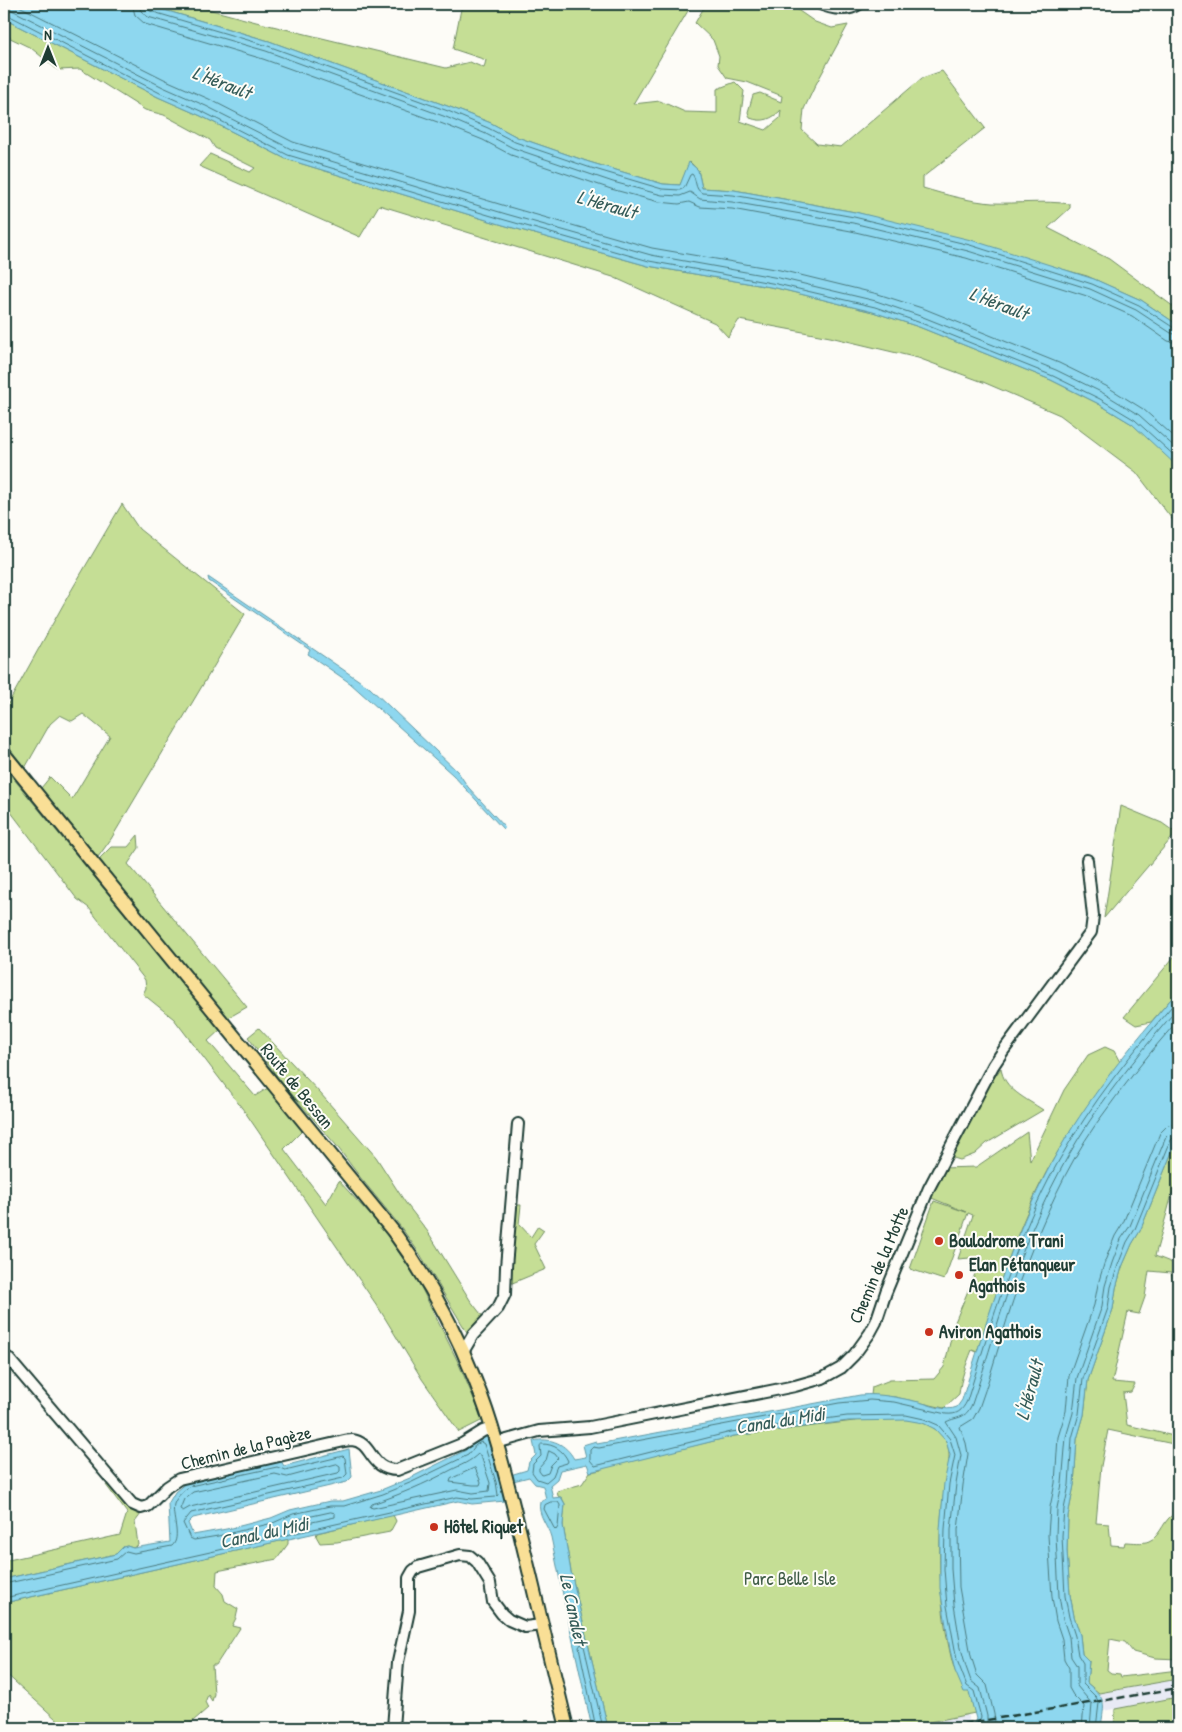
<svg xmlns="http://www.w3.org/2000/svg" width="1182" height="1732" viewBox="0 0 1182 1732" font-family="'Patrick Hand',sans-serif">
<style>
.built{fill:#e8eaf5}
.green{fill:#c5de95;stroke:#728e64}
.water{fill:#8ed7ef;stroke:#6299a4}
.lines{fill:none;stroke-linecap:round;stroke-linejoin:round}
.shore{stroke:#4b7b7f;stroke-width:1}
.minor-casing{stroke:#1f3d34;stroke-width:14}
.major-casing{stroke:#1f3d34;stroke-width:16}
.minor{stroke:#fdfcf7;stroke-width:10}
.major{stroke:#f9df96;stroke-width:12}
.rail{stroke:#1f3d34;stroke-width:2.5;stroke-dasharray:8 4;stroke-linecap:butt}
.poi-dot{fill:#c8321e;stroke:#fdfcf7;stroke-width:2}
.labels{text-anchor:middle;stroke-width:4;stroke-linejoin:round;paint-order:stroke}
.street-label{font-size:18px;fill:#1f3d34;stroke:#fdfcf7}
.poi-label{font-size:18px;font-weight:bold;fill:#1f3d34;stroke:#fdfcf7;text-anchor:start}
.park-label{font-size:18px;fill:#405d47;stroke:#fdfcf7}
.water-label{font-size:19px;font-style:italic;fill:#355c59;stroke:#fdfcf7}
</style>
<rect width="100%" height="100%" fill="#fdfcf7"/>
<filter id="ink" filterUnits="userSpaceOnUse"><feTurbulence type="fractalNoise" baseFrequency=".02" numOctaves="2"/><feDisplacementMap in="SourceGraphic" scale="10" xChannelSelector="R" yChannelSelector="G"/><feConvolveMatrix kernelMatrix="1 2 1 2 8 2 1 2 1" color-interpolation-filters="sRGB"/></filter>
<g filter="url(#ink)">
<path class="built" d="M1178 1679V1697L1103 1711 1104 1703 1099 1693Z
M968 1715 970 1728H901Z"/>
<path class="green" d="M144 4H189L256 22 446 68 470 62 484 68 486 60 453 49 462 4H692L633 104 660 101 685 112 717 113V89L735 82 744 91 740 121 766 130 780 118 781 110C772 119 763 123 750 118L748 112 753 95 760 93 781 102 782 96 747 82 727 78 718 65 719 56 713 40 695 23 706 4H789L815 22 832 28 848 25 815 86 804 109 802 130 817 144 841 147 922 78 942 71 985 128 923 177V188C946 195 968 201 992 203 1018 204 1044 200 1070 204V208L1048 228 1109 259 1178 310V325L1141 300 1087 276 855 212 734 190 702 188 698 170 690 162 680 185 663 184 589 162 517 137 491 123 450 107 269 41Z
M4 19 158 97 201 116 286 159 503 225 648 266 776 288 873 312 919 327 1051 380 1097 403 1132 424 1176 463 1178 467V527L1136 472 1060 415 983 382 918 358 830 337 739 320 728 337 715 323 613 277 379 205 360 237 199 166 210 154 250 172 255 168 215 148 210 140 164 115 145 110 80 69 58 70 31 48 4 35Z
M122 504 139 529 245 614 111 839 98 857 41 788 50 777 72 799 110 736 83 714 72 721 60 715 50 724 25 768 4 741V702L8 704 68 596Z
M4 767 220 1030 208 1041 255 1096 268 1088 303 1130 284 1149 326 1204 339 1181 382 1228 417 1279 458 1362 483 1420 459 1432 422 1379 380 1310 245 1112 174 1019 143 994 146 988 145 980 89 908 77 899 4 803Z
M1121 806 1162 823 1176 833 1104 918Z
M138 835 139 848 128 864 247 1007 228 1018 99 859 111 847H128Z
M1178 952V991L1151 1022 1136 1025 1124 1017Z
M259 1028 320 1093 376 1157 405 1202 428 1232 470 1300 484 1318 483 1321 468 1334 420 1254 400 1226 360 1177 336 1145 282 1083 248 1037Z
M1105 1047 1114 1051 1120 1062C1096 1094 1073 1125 1053 1160 1019 1220 999 1286 977 1352L972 1350C966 1365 961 1378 959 1394L944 1408 895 1397 871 1395 872 1387 890 1380 934 1379 944 1367 955 1322 982 1257 958 1259 973 1215 968 1213 944 1280 910 1269 934 1201 966 1212 929 1197 941 1168 976 1167 1027 1132 1030 1161 1064 1090 1088 1055Z
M1001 1068C1003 1089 1027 1099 1043 1110L987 1143 975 1154 960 1160 947 1156 982 1095Z
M1178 1137V1173L1155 1256 1178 1265V1281H1173L1171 1273 1149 1271 1145 1297 1139 1314 1128 1312 1112 1382 1135 1384 1131 1392 1123 1393 1127 1425 1178 1437V1445L1108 1430 1101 1466 1096 1523 1109 1524 1111 1545 1124 1546 1125 1542C1133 1542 1142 1544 1149 1541 1162 1536 1163 1517 1178 1512V1659L1155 1658 1133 1652 1125 1642 1110 1639 1107 1670 1111 1673 1120 1674 1121 1677 1178 1670V1679L1099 1693 1087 1683 1089 1661 1082 1654 1080 1635 1074 1616 1070 1595 1067 1551 1068 1516 1074 1485 1077 1439 1084 1415 1088 1380 1113 1309 1116 1288 1122 1267 1132 1244 1140 1231Z
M515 1205H521L519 1224 531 1237 538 1226 544 1230 534 1244 546 1269 510 1284V1265Z
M862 1420C888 1420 926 1413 944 1438 955 1453 945 1481 943 1498 937 1553 939 1607 952 1661L955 1671 969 1692 975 1713 901 1728H608L571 1572 563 1525 565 1504 562 1498 558 1496 557 1491 582 1484 590 1472 601 1470V1468L734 1436Z
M106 1485H116L141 1508V1514L135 1522 138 1545 133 1548 127 1546 123 1547 116 1554 4 1579V1561L120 1535 127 1513Z
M393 1515 396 1521 390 1532 337 1542 320 1543 316 1536 317 1533Z
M288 1539V1544L277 1559 217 1571 216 1586 223 1594 225 1601 238 1609 236 1618 232 1626 240 1628 216 1665H212L214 1694 212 1701 208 1695 205 1702 208 1708 185 1728H66L4 1672V1603Z
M1178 1697V1728H1114L1115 1709Z"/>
<path class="water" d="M4 4H144L269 41 450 107 491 123 517 137 589 162 663 184 680 185 689 162 698 170 702 188 734 190 855 212 971 240 1094 279 1141 300 1178 325V467L1132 424 1097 403 1051 380 919 327 873 312 776 288 648 266 503 225 286 159 201 116 158 97 4 19Z
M208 577 370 688 458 772 468 787 505 827 503 829 453 775 350 683 308 654 310 650 209 581Z
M1178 991V1137L1140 1231 1132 1244 1122 1267 1116 1288 1113 1309 1088 1380 1084 1415 1077 1439 1074 1485 1068 1516 1067 1551 1070 1595 1074 1616 1080 1635 1082 1654 1089 1661 1087 1683C1108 1701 1104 1702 1101 1728H971L976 1719 969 1692H964L955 1671 950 1650 940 1588V1529L944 1483 950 1455 946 1441 935 1429 923 1423 906 1420 848 1421 734 1436 590 1472 587 1464 560 1470 557 1479 550 1485 553 1498 561 1497 565 1504 563 1525 571 1572 608 1728H592C578 1665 564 1601 551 1537 548 1525 537 1515 540 1502L546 1499 543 1486 535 1484 529 1477 501 1484 505 1501 472 1504 458 1501 4 1603V1579L116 1554 123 1547 127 1546 133 1548 170 1542 168 1504 175 1492 188 1481 281 1461 284 1466 349 1449 352 1477 347 1482 193 1518 188 1523 193 1535 232 1528 271 1518 290 1510 330 1501H343L381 1490 410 1478 466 1450 473 1441 479 1437 487 1436 500 1478 527 1470 529 1462 536 1455 533 1441C551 1437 566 1444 574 1459L586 1457 583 1445 596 1441 597 1444 860 1395C879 1393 900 1398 919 1402 931 1405 945 1412 957 1407L962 1400C987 1319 1012 1237 1052 1162 1086 1100 1132 1044 1178 991Z"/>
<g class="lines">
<path class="shore" d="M15 4 166 80 209 99 293 142 509 207 652 248 780 270 878 294 925 309 1059 363 1106 386 1143 409 1178 440
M132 4 135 15 145 24 263 59 443 124 483 140 511 155 611 189 659 202 679 204 689 202 700 207 732 209 851 231 966 258 1087 296 1132 316 1168 341 1178 343
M139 4 141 11 148 17 266 51 446 117 486 134 513 148 613 182 662 195 680 196 690 192 700 199 732 202 853 223 968 251 1090 289 1136 310 1171 333 1178 335
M146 4 147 8 150 11 268 46 448 111 488 128 515 142 588 167 662 189 680 190 684 188 690 175 692 174C697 179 694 189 702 193L733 195 854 217 970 245 1092 284 1139 305 1174 328 1178 329
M4 8 10 9 163 87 206 106 291 149 506 214 651 255 779 278 876 301 923 317 1056 370 1103 393 1139 415 1178 450
M4 15H8L160 93 203 112 288 155 505 220 649 261 777 284 875 307 921 323 1053 376 1100 399 1135 420 1178 459
M542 1444C554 1444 563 1450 568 1461L567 1463 557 1466 553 1476 546 1482 537 1479 532 1472 533 1464 541 1456 540 1446Z
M549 1451 555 1454 558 1458 551 1465 548 1473 542 1475 539 1471V1468L546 1460Z
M478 1454 481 1456 490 1483 489 1491 473 1493 457 1490 373 1508 370 1507 372 1504C399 1495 425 1484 451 1470 461 1465 470 1462 478 1454Z
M337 1464 340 1466V1471L338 1473 190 1507 183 1511 180 1509 184 1499 193 1492 275 1474 287 1477Z
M475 1468 481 1482 480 1485H473L450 1482 451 1479Z
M551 1502H558L560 1505 558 1527 556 1530 554 1528 544 1509 545 1505Z
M331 1512 335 1513V1517L294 1526 291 1525 295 1520Z
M4 1584 117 1559 126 1551 134 1553 172 1546C182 1537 171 1516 174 1504 177 1496 183 1491 190 1486L277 1467 285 1470 343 1456 345 1458 347 1474 343 1478 191 1513 183 1523 190 1538 194 1540 218 1536 273 1523 293 1514 330 1506H344L383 1494 412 1482 468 1455 476 1445 481 1442 484 1444 496 1482 498 1495 496 1497 472 1499 457 1497 4 1598
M596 1728 579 1647 581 1644 584 1646 603 1728
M977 1728 981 1717 974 1691 967 1686 957 1660 947 1606 944 1569 945 1529 949 1484 955 1455 950 1439 938 1425 924 1419 906 1415 847 1416 731 1432 595 1466 590 1460V1450L593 1447 599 1448 839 1403 870 1400 894 1402 946 1414C957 1415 962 1411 967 1401 992 1321 1016 1238 1057 1164 1090 1104 1134 1050 1178 999
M984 1728 987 1722V1716L980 1688 971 1681 966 1667 961 1648 954 1605 951 1569V1530L956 1484 961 1455 956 1437 946 1422C958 1416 965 1420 972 1404 988 1358 1000 1310 1018 1264 1037 1214 1060 1166 1089 1122 1116 1082 1147 1044 1178 1008
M992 1728 995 1722 994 1714 987 1685 977 1675 971 1656 959 1587 958 1530 963 1485 968 1454 966 1443 960 1427 973 1419 979 1408C996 1361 1007 1313 1025 1267 1044 1218 1066 1167 1096 1124 1122 1088 1149 1053 1178 1020
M1082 1728 1084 1706 1073 1695 1069 1688V1668L1064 1659 1062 1639 1056 1621 1052 1597 1048 1535 1050 1507 1055 1483 1058 1437 1066 1411 1069 1376 1094 1305 1098 1284 1105 1261 1115 1236 1123 1223 1160 1133 1168 1125 1178 1123
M1090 1728 1092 1704 1077 1686V1666L1071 1657 1069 1637 1063 1619 1059 1596 1056 1536 1057 1508 1062 1484 1066 1437 1073 1413 1077 1378 1102 1306 1105 1286 1112 1263 1121 1239 1130 1226 1166 1137 1171 1132 1178 1130
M1096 1728 1099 1703 1096 1697 1083 1684V1663L1078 1655 1075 1636 1069 1617 1065 1596 1062 1536 1064 1509 1069 1485 1072 1438 1079 1414 1083 1379 1108 1308 1111 1287 1118 1265 1127 1242 1135 1229 1171 1140 1174 1137H1178"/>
<g class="minor-casing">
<path id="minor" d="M820 4C831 9 848 12 859 4
M463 1352 473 1335 498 1308 505 1294 506 1267 518 1124
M4 1356 8 1358 132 1504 141 1508 148 1506 167 1487 179 1479 340 1442C344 1441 349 1440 352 1440 373 1442 369 1470 397 1470L462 1444 483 1431 492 1428
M496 1443 539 1431 590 1427 795 1386 823 1378 841 1368 854 1355 870 1333 876 1322 886 1292 929 1188 993 1066 1003 1051 1091 932 1093 916 1087 860
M393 1728 398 1662 409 1611V1578L413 1571 418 1567 460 1555 470 1556 477 1562 490 1583 493 1602 502 1614 509 1620 525 1627 542 1625"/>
</g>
<g class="major-casing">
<path id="major" d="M4 754 393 1231C427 1277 454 1327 475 1380 495 1429 507 1482 520 1533 536 1598 551 1663 567 1728"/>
</g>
<use href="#minor" class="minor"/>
<use href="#major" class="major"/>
<path class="rail" d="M940 1728 1178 1688"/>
</g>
</g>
<g class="poi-dot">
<circle cx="939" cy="1241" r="5"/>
<circle cx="959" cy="1275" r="5"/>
<circle cx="929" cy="1332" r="5"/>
<circle cx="434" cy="1527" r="5"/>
</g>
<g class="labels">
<g class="street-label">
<text transform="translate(297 1086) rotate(51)" y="6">Route de Bessan</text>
<text transform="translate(879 1265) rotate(-67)" y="6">Chemin de la Motte</text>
<text transform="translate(246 1448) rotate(-14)" y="6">Chemin de la Pagèze</text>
</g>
<g class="poi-label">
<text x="949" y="1247">Boulodrome Trani</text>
<text x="969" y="1271">Elan Pétanqueur<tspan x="969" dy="21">Agathois</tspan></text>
<text x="939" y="1338">Aviron Agathois</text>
<text x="444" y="1533">Hôtel Riquet</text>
</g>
<g class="park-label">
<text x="790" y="1585">Parc Belle Isle</text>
</g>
<g class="water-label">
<text transform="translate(222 82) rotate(21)" y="7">L'Hérault</text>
<text transform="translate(607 204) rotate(16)" y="7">L'Hérault</text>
<text transform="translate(999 303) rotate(21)" y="7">L'Hérault</text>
<text transform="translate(1029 1390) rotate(-75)" y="7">L'Hérault</text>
<text transform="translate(780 1420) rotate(-9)" y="7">Canal du Midi</text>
<text transform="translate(264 1532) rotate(-12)" y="7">Canal du Midi</text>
<text transform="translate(574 1609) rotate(78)" y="7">Le Canalet</text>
</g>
</g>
<rect width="1182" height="1732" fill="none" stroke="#fdfcf7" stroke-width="20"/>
<rect x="10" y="10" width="1162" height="1712" fill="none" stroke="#1f3d34" stroke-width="2" filter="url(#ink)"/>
<g transform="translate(48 48)" stroke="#fdfcf7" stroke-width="4" paint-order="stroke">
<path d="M0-4L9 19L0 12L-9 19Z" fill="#1f3d34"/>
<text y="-8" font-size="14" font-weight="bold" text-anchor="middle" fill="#1f3d34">N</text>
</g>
</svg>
